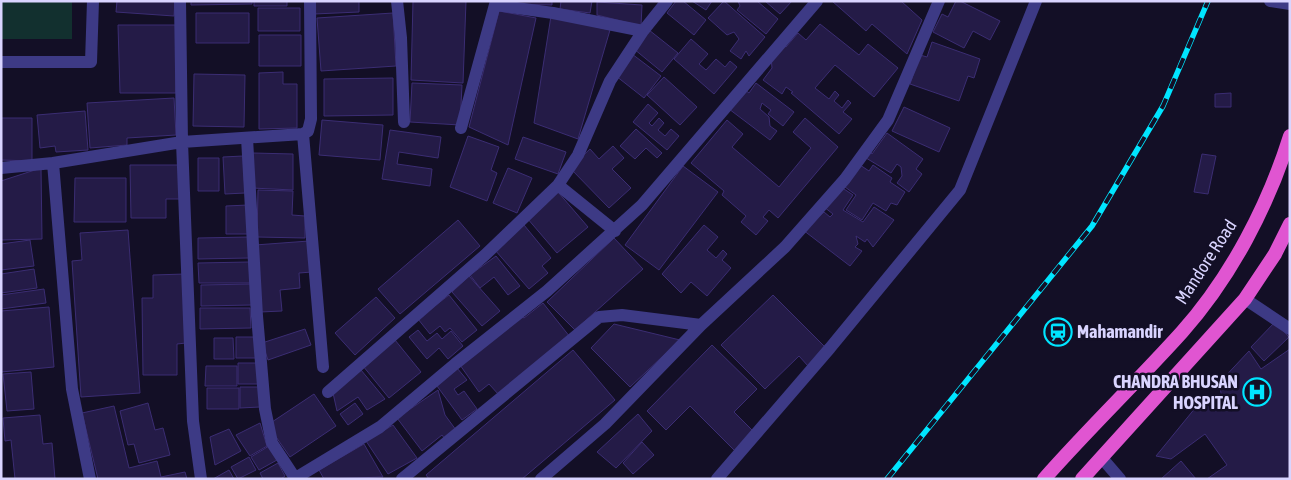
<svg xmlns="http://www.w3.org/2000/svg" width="1291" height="480" viewBox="0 0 1291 480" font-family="'Asap Condensed',sans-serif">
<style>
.green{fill:#12302f}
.building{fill:#241b47;stroke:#3b2d73}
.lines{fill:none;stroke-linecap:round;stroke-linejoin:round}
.minor{stroke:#3d3a85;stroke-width:12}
.trunk{stroke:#e055d1;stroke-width:14}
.rail-casing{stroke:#00e5ff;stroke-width:5.5}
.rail{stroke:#130f26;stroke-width:4;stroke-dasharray:11;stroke-linecap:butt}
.labels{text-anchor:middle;stroke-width:5;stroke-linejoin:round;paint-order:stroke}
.street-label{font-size:18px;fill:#d9d4ff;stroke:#130f26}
.poi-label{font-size:18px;font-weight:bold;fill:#d9d4ff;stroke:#130f26;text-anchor:start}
</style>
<rect width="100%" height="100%" fill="#130f26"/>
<path class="green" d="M1 1H72V39H1Z"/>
<path class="building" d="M117 1H175L174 16 116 12Z
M191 1H252V4L191 5Z
M254 1H287V6H254Z
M314 1H359V12L314 14Z
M413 1H466L463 83 411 80Z
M502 1H552V5L501 4Z
M561 1H592L590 13 560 9Z
M676 1H683L706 20 694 35 667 13Z
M692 1H712L706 10Z
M724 1 765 37 749 56 746 51 741 59 730 51 739 39 734 32 727 35 708 18Z
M738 1H757L778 19 766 34 737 10 740 6Z
M765 1H792L780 14Z
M832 1H901L922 20 907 54 872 24 866 31Z
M956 1H960L1000 21 990 40 973 31 964 48 933 32 942 14 948 17Z
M597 2 642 5 641 26 597 15Z
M258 8H300V31H258Z
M499 11 536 18 508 145 469 127Z
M196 13H249V43H196Z
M393 13 396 66 321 71 317 18Z
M551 16 610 30 578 139 534 123Z
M820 24 859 55 868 44 898 68 874 97 835 65 815 88 829 99 835 91 839 95 834 101 842 108 848 100 851 103 843 112 852 119 839 134 791 93 793 92 786 87 782 94 763 80 772 68 771 57 782 44 786 47 798 33 806 40Z
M118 25H176V93H120Z
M649 30 678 53 662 72 634 49Z
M259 35H301V66H259Z
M691 39 708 54 699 64 706 70 716 59 725 67 730 61 737 67 714 94 674 59Z
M932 42 980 59 974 78 968 76 959 101 910 84 920 55 927 57Z
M632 54 661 76 644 98 616 76Z
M283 72V84H297V128L259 129V73Z
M194 74 245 75 244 127 193 126Z
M664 77 697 107 680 125 647 95Z
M393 78V115L324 116V79Z
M412 83 462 85 460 125 410 122Z
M756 83 794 112 783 126 768 114 771 110 762 103 760 109 769 117 770 126 777 131 770 140 729 109 744 89 749 93Z
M1231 93V107H1215V94Z
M174 98 176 135 127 138V145L90 148 87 103Z
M648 104 658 113 649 123 652 126 659 118 664 123 658 130 665 136 671 129 679 136 667 150 633 122Z
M904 107 950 128 939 152 892 131Z
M85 111 88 150 56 152 55 146 40 148 37 115Z
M1 118H32V161L1 160Z
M805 118 838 147 778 218 769 210 763 217 768 221 756 235 741 222 746 216 722 195 724 191 691 163 727 120 743 134 732 147 779 187 811 148 793 132Z
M322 120 383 125 380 160 319 155Z
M636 129 662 153 657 158 646 148 635 159 620 146Z
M390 130 441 137 438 158 399 152 397 164 432 169 430 186 382 179Z
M887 133 923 159 916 169 922 174 909 192 897 183 902 176 901 167 897 164 891 173 866 158 870 151 872 154Z
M468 136 499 147 491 170 497 173 487 201 450 187Z
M523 137 566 152 558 174 515 159Z
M613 146 624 158 612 169 631 188 609 208 570 168 590 149 599 159Z
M253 153 293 154V190L252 188Z
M1202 154 1216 156 1208 194 1194 192Z
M243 156 245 193 225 194 223 157Z
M198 158H219V191H198Z
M130 165H181L182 199H166V218H131Z
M860 165 869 171 873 165 892 178 890 182 905 192 897 205 891 203 886 211 873 203 862 220 846 210 856 195 845 187Z
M683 166 718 192 659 270 625 245Z
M41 168 42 239 1 240V181Z
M508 168 532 178 517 213 493 203Z
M75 178H126V222H74Z
M841 187 853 195 843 210 863 222 874 207 894 220 873 247 867 239 865 242 856 236 858 244 855 247 862 251 850 266 803 230 824 212 830 217 833 214 824 207Z
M258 190 293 191 292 215 305 216V238L257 237Z
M558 192 588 227 557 253 527 218Z
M248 205 249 234H226V206Z
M458 220 480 246 400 314 378 289Z
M524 225 551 258 542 266 548 273 529 289 495 250Z
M704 225 718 237 707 250 716 258 723 250 727 254 722 260 731 268 707 296 691 282 681 293 662 274Z
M128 230 140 393 81 397 72 261 82 260 80 233Z
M249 237V258L198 259V238Z
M614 238 643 269 575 330 547 302Z
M30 240 34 266 1 270V244Z
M309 241 312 272 299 273 300 288 280 290 282 311 260 312 255 245Z
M496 256 520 286 508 295 494 277 480 288 470 275Z
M249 262 250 283H199L198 263Z
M34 269 37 288 1 293V274Z
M185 274 186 343 177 344V375H143L142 298H153V275Z
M469 276 500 311 482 326 452 292Z
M252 284V305L201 306V285Z
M44 289 46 303 1 309V295Z
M449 295 477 330 462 342 450 328 445 332 440 326 430 334 418 319Z
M773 295 826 348 808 366 799 356 765 389 721 345Z
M376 297 395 318 355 355 335 333Z
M543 303 570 337 499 395 489 384 479 392 460 365 521 316 524 318Z
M49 307 54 367 1 372V311Z
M200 308H250L251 328 200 329Z
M1275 322 1289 337 1264 361 1251 347Z
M614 324 680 340 630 387 591 348Z
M305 329 311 345 268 360 262 343Z
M418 330 427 341 437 333 442 339 451 331 463 346 448 359 439 348 427 359 409 337Z
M236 337H256V358H236Z
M214 338H233L234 359H214Z
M395 340 421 372 389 398 363 366Z
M712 345 757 389 734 412 754 432 735 451 690 406 666 430 647 411Z
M1290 349V479H1207L1227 465 1205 434 1171 459 1156 456 1205 396 1212 405 1222 398 1219 383 1249 351 1261 369Z
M573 350 615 400 522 479H429L426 475Z
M238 363H258V384H238Z
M206 366H237V386H205Z
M457 368 467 380 454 389 458 395 464 391 477 409 462 420 437 386Z
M361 370 385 399 367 410 358 397 337 411 333 393Z
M31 372 34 409 7 411 3 374Z
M240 387H260V407L240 408Z
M207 388H239V409H207Z
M438 390 445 415 456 430 445 439 442 435 422 451 397 418Z
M314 394 336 426 290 457 274 434 272 422Z
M148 403 155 430 163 428 170 455 139 463 134 444 128 445 120 411Z
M355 403 363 414 348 425 340 414Z
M114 406 129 468 157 461 161 477 185 472 187 479H98L82 413Z
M638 414 652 431 616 468 597 452Z
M40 415 43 444 52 443 55 479H15L11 440 5 441 3 418Z
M260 423 267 446 250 456 236 435Z
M393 425 417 458 388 474 366 441Z
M229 429 241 451 215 465 210 437Z
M642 442 654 455 633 474 623 463Z
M364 444 383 477 324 479 319 470Z
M269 446 277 460 259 470 251 457Z
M249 457 256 470 238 479 231 467Z
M1181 461 1196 479H1161Z
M278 463 285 476 281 479H263L260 473Z
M229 470 234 479H213Z"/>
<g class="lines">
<path class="minor" d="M397 1 401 38 404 122
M1270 1 1290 4
M496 5 553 13 643 31
M1 62H91L93 1
M461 128 496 1
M303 134 323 367
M247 138 257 316 265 409 272 443 295 478
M53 163 182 142 180 1
M1 168 53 163 72 389 90 479
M558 185 615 231
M1245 299 1290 329
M328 392 485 255 558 185 578 155 610 81 643 31 667 1
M1101 457 1120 479
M201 479 193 421 182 142 303 134 308 131 311 119 310 1
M294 479 380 427 455 364 547 291 642 205 817 1
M402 479 599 317 622 315 701 325
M541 479 605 424 701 325 785 247 845 179 888 120 939 1
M717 479 830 348 960 190 1036 1"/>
<path class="trunk" d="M1044 479C1088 429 1137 382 1182 332 1231 277 1268 206 1290 136
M1082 479 1245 299 1275 254 1290 224"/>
<g class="rail-casing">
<path id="rail" d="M887 479 1092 226 1163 106 1208 1"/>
</g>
<use href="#rail" class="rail"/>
</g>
<defs>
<g id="station-ring" transform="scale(1.4375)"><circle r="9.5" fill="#130f26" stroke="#00e5ff" stroke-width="1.5"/><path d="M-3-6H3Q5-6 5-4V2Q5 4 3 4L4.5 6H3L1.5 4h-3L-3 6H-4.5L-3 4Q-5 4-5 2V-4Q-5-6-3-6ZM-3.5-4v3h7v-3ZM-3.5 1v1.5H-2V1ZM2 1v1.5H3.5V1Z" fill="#00e5ff"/></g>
<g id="hospital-ring" transform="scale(1.4375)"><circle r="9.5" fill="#130f26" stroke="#00e5ff" stroke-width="1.5"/><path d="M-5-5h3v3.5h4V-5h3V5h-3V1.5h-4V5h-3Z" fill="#00e5ff"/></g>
</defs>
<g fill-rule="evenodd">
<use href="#station-ring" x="1058" y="332"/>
<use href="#hospital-ring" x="1257" y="392"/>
</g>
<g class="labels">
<g class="street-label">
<text transform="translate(1206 262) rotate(-57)" y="6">Mandore Road</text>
</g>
<g class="poi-label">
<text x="1077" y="338">Mahamandir</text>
<text x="1238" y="388" text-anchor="end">CHANDRA BHUSAN<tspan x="1238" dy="21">HOSPITAL</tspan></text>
</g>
</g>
<rect width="1291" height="480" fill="none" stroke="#d9d4ff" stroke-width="5"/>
</svg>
